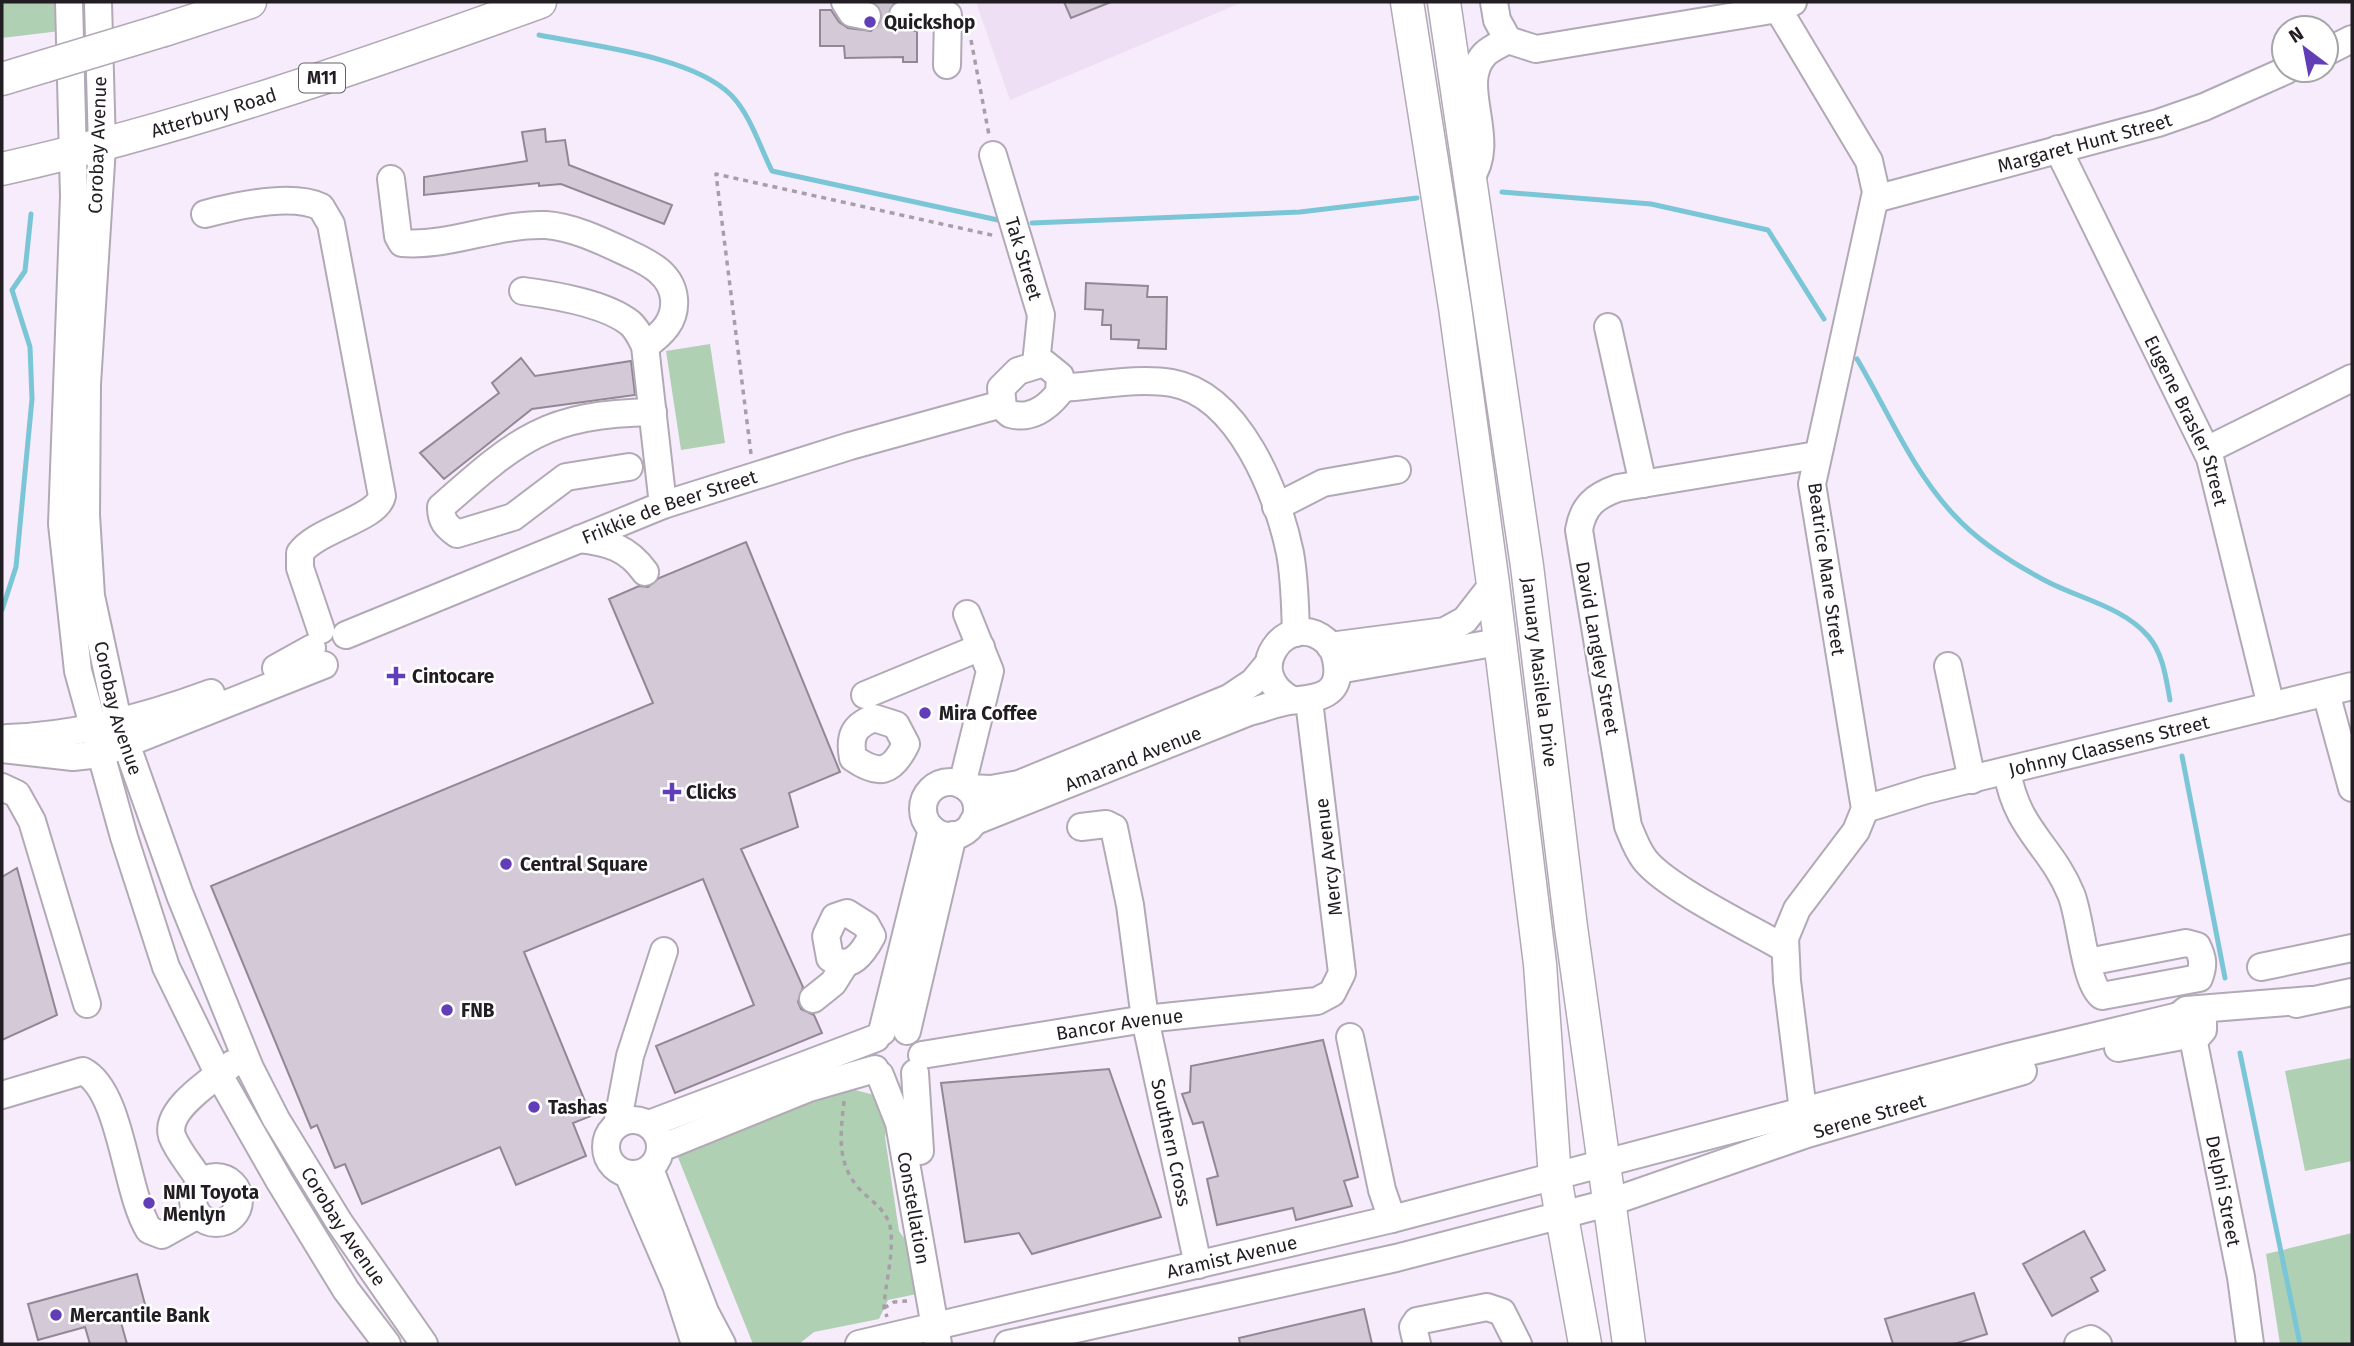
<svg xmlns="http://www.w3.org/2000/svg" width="2354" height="1346" viewBox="0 0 2354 1346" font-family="'Fira Sans',sans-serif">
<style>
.built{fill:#eedff4}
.green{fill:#b0d0b3}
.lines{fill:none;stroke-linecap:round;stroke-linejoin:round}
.stream{stroke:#7ac6d7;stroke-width:5}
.building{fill:#d3c9d7;stroke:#928895;stroke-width:2}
.minor-tunnel{stroke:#ccc3d0;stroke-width:26;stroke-dasharray:26 13;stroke-linecap:butt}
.minor-casing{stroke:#b2a9b6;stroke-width:30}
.major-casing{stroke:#b2a9b6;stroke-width:35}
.path{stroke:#a79eaa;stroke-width:3.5;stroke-dasharray:5 5;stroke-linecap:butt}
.minor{stroke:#fff;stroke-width:26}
.major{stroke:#fff;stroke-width:32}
.major-bridge-casing{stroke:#b2a9b6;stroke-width:35;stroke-linecap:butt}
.major-bridge{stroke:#fff;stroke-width:32}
.poi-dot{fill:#613eb7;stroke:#fff;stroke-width:2.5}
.labels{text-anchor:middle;stroke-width:5;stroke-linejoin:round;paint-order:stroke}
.shield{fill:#fff;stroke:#646164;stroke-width:2}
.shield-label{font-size:18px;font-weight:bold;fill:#211d22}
.poi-label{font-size:19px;font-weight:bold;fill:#211d22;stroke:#fff;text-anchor:start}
.street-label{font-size:19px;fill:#211d22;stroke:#fff}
</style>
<rect width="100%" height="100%" fill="#f7ecfb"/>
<path class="built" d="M976 2H1243L1010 100Z"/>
<path class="green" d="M2 2H58L60 31 2 38Z
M710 344 725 443 681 450 666 351Z
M2352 1058V1161L2305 1171 2285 1071Z
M855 1090 871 1094 884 1109 883 1118 887 1124 885 1137 899 1231 912 1249 917 1294 888 1300 879 1319 814 1332 799 1344H753L677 1155 826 1094Z
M2352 1233V1344H2280L2266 1254Z"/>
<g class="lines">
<path class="stream" d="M539 35C592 46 692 56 731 95 750 114 760 147 772 171L998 220
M1502 192 1651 204 1768 230 1824 319
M1032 223 1300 212 1417 198
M1857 359C1888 411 1912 471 1955 516 1981 544 2017 566 2050 583 2082 599 2124 608 2148 636 2163 653 2166 678 2170 700
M2 610 16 567 32 399 30 347 12 290 25 271 31 214
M2182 756 2225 978
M2240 1053 2300 1344"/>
</g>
<path class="building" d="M873 2H895L887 14 890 23 896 29 917 31V62H903V57L845 58 844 46H820V10H831L839 22 848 28 871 31 882 18V10Z
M1064 2H1111L1071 18Z
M545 129 546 142 565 140 569 165 672 205 664 224 561 184 539 186V183L424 195V177L527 161 522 132Z
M1086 283 1148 286 1147 297H1167L1166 349 1138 348 1139 340 1111 339V325H1102L1103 310 1085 309Z
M521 358 535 376 631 361 635 395 532 409 444 479 420 453 499 393 492 383Z
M746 542 840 772 789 793 798 827 741 849 803 987 798 1002 801 1009 814 1015 822 1033 675 1093 656 1046 754 1005 703 879 524 952 591 1116 573 1123 586 1156 516 1185 500 1147 362 1204 345 1164 335 1168 317 1125 311 1128 211 886 653 703 609 599 639 586 648 587 659 578Z
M17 868 57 1015 2 1040V877Z
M1323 1040 1358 1177 1344 1181 1352 1206 1296 1220 1293 1208 1217 1225 1207 1179 1218 1176 1203 1122 1193 1124 1182 1094 1190 1092 1191 1066Z
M1109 1069 1161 1217 1032 1254 1019 1233 965 1242 941 1083Z
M2084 1231 2105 1270 2091 1278 2098 1291 2052 1316 2023 1264Z
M137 1274 147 1312 120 1319 127 1344H90L85 1327 38 1340 28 1304Z
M1974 1293 1987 1334 1954 1344H1893L1885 1319Z
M1364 1309 1372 1344H1240L1239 1338Z"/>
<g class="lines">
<path class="minor-tunnel" d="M867 16 903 15"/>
<g class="minor-casing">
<g id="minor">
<path d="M69 2 74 197 62 524 78 671 124 837 166 967 219 1075 280 1182 346 1290 387 1344"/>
<path id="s1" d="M98 2 102 147 87 384 86 515 91 596 118 721 180 895 250 1068 276 1119 339 1222 424 1344"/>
<path d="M845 2 852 13 867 16"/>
<path d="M1494 2 1497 20 1508 40 1536 49 1778 9 1793 2"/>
<path d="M1778 9 1869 161 1876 192 1812 484 1865 809 1856 831 1797 909 1785 938 1787 981 1805 1127"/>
<path d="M903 15H948L947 65"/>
<path d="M2326 52 2352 39"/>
<path id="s2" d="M2058 149 2210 458 2271 706"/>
<path id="s3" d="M993 155 1041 315 1036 364"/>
<path d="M391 179 398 236 402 243C450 247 498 223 546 225 575 227 606 243 632 255 651 264 672 275 674 299 676 321 662 334 645 346"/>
<path d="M1470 179C1499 139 1455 85 1485 54 1491 48 1501 44 1508 40"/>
<path id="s4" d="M1875 199 2158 123 2204 107 2287 70"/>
<path d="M205 214C235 206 292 193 321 207L331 224 382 496C377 519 317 529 300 553V568L321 630"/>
<path d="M523 291C553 295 605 303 630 323 637 329 641 338 645 346L663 505"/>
<path d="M1608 327 1643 484"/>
<path d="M1044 363 1060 376 1059 393C1047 408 1030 420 1010 414L1003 408 1001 388 1018 371Z"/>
<path d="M1060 388C1096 386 1137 377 1172 383 1239 395 1278 494 1290 553 1295 580 1295 607 1296 633"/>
<path d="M2207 450 2352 378"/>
<path d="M629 467 566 477 513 517 457 534C446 526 441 521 441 507 518 439 546 414 653 412"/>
<path d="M1276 507 1323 483 1397 470"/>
<path d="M579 539C608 542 628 548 645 572"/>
<path id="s5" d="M346 635 663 505 850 446 1002 404"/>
<path d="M1330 646 1445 631 1465 620 1493 584"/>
<path d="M1948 666 1972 780"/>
<path d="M276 668 312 648"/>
<path d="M1338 670 1499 642"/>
<path d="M2326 693 2352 788"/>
<path d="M865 695 981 647"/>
<path d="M874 718 896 725 906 744C892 773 879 776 853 758 849 737 853 726 874 718Z"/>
<path d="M7 738C76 736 146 717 211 693"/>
<path d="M2 749 73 757 100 754 324 665"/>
<path d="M2007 771C2017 831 2051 845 2071 894 2081 917 2084 983 2102 996L2199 978C2204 965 2203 958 2197 946L2186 943 2088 962"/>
<circle cx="950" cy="809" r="27"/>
<path d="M962 785 990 671 967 614"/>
<path d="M2 787 17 794 32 821 87 1004"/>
<path d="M967 788 991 789 1019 784 1229 698 1253 682 1268 664"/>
<path id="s6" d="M1865 809 1926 790 2352 686"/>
<path id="s7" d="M973 822 1249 712C1262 709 1276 703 1290 701 1312 698 1341 699 1337 665 1336 655 1333 647 1326 641 1288 608 1239 672 1292 700"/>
<path id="s8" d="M1081 827 1106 824 1114 828 1130 905 1145 1019 1198 1265"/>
<path d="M847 913 866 925 872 936C863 953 850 972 830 958L826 936 835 917Z"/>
<path d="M1784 948C1750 928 1667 888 1645 860 1637 850 1633 838 1628 826L1579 530C1583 506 1595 496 1618 488L1817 455"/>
<path d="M2261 967 2352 948"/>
<path d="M813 999 833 983 845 964"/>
<path d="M2296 1004 2352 992"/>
<path d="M2196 1011 2203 1016V1030L2197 1037 2183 1036 2176 1025 2179 1016 2186 1010 2311 1000"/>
<path d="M907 1031 953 835"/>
<path d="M882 1032 932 829"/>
<path d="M1350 1037 1382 1190 1392 1219"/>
<path id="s9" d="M2193 1038 2241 1277 2250 1344"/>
<path d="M2118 1048 2183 1036"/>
<path id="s10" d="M922 1055 1145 1019 1317 1001 1332 993 1342 973 1309 701"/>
<path d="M915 1073 920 1151"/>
<path id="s11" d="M880 1075 899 1123 938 1344"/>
<path d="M2 1095 83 1071C122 1091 125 1192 149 1230L162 1235 198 1215"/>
<circle cx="633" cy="1147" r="27"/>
<path d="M649 1124 876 1038"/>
<path d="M617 1125 630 1056 664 951"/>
<path d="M661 1148 809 1088 875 1069"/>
<path d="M650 1169 705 1312 722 1344"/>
<path d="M628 1174 676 1285 695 1344"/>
<circle cx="216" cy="1200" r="23"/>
<path d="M201 1182C192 1167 178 1152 172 1136 164 1109 214 1079 232 1064"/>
<path id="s12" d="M859 1344 1392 1219 2008 1057 2179 1016"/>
<path id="s13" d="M1008 1344 1396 1258 1608 1203 1807 1134 2023 1071"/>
<path d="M1417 1344 1413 1327 1417 1321 1487 1307 1502 1312 1518 1344"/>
<path d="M2078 1344 2091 1339 2098 1344"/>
</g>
</g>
<g class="major-casing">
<g id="major">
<path d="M1407 2 1455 307 1493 584 1540 964 1555 1178 1585 1344"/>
<path id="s14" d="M1444 2 1527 566 1571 927 1629 1344"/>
<path d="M164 30 250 2"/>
<path d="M2 79 45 66"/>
<path id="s15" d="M2 169C185 128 363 66 540 2"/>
</g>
</g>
<path class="path" d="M971 40 989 135
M751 454 716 174 996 236
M844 1101C841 1131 836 1159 856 1185 867 1199 885 1207 890 1226 895 1252 885 1282 884 1308L887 1317
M884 1308 894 1302 907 1301"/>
<use href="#minor" class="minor"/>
<use href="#major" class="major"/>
<g class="major-bridge-casing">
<path id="major-bridge" d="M45 66 164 30"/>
</g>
<use href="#major-bridge" class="major-bridge"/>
</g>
<g class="poi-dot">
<circle cx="870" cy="22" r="7"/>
<path d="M392.5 665.5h7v7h7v7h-7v7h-7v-7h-7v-7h7z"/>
<circle cx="925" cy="713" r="7"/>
<path d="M668.5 781.5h7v7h7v7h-7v7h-7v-7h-7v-7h7z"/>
<circle cx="506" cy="864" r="7"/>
<circle cx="447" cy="1010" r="7"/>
<circle cx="534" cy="1107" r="7"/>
<circle cx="149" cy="1203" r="7"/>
<circle cx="56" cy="1315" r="7"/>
</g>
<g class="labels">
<rect class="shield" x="299" y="63.5" width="46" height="29" rx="5"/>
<g class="shield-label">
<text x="322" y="84">M11</text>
</g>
<g class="poi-label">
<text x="884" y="29">Quickshop</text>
<text x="412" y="683">Cintocare</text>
<text x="939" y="720">Mira Coffee</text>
<text x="686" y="799">Clicks</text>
<text x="520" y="871">Central Square</text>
<text x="461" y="1017">FNB</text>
<text x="548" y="1114">Tashas</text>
<text x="163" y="1199">NMI Toyota<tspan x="163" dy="22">Menlyn</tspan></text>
<text x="70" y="1322">Mercantile Bank</text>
</g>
<g class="street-label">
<text dy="7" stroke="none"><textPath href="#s15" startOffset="219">Atterbury Road</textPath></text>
<text dy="7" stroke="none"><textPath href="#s4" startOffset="217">Margaret Hunt Street</textPath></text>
<text transform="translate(97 145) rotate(-88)" y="7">Corobay Avenue</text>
<text dy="7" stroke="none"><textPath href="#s3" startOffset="108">Tak Street</textPath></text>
<text dy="7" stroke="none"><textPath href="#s2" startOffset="301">Eugene Brasler Street</textPath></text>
<text dy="7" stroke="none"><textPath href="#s5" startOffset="348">Frikkie de Beer Street</textPath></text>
<text transform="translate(1827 569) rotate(82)" y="7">Beatrice Mare Street</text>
<text transform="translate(1598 648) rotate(80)" y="7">David Langley Street</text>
<text dy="7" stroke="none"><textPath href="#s14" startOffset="677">January Masilela Drive</textPath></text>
<text dy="7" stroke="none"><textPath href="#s1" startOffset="710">Corobay Avenue</textPath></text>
<text dy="7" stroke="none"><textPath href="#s6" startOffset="252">Johnny Claassens Street</textPath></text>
<text dy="7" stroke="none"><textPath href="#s7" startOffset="172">Amarand Avenue</textPath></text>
<text transform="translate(1328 857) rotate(-97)" y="7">Mercy Avenue</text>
<text dy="7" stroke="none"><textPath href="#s10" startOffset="200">Bancor Avenue</textPath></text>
<text dy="7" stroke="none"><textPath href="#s13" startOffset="892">Serene Street</textPath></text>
<text dy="7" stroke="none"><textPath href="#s8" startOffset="354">Southern Cross</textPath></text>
<text dy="7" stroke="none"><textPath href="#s9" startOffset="156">Delphi Street</textPath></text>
<text dy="7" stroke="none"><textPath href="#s11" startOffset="138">Constellation</textPath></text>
<text dy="7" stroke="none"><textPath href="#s1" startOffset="1278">Corobay Avenue</textPath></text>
<text dy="7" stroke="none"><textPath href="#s12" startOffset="383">Aramist Avenue</textPath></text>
</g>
</g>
<rect width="2354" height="1346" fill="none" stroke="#211d22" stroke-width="7"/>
<g transform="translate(2305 49) rotate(328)"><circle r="33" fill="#ffffff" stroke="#a6a5a7" stroke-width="2"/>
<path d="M0-5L12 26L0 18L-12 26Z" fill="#613eb7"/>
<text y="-10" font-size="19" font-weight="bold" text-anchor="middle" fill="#211d22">N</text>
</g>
</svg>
